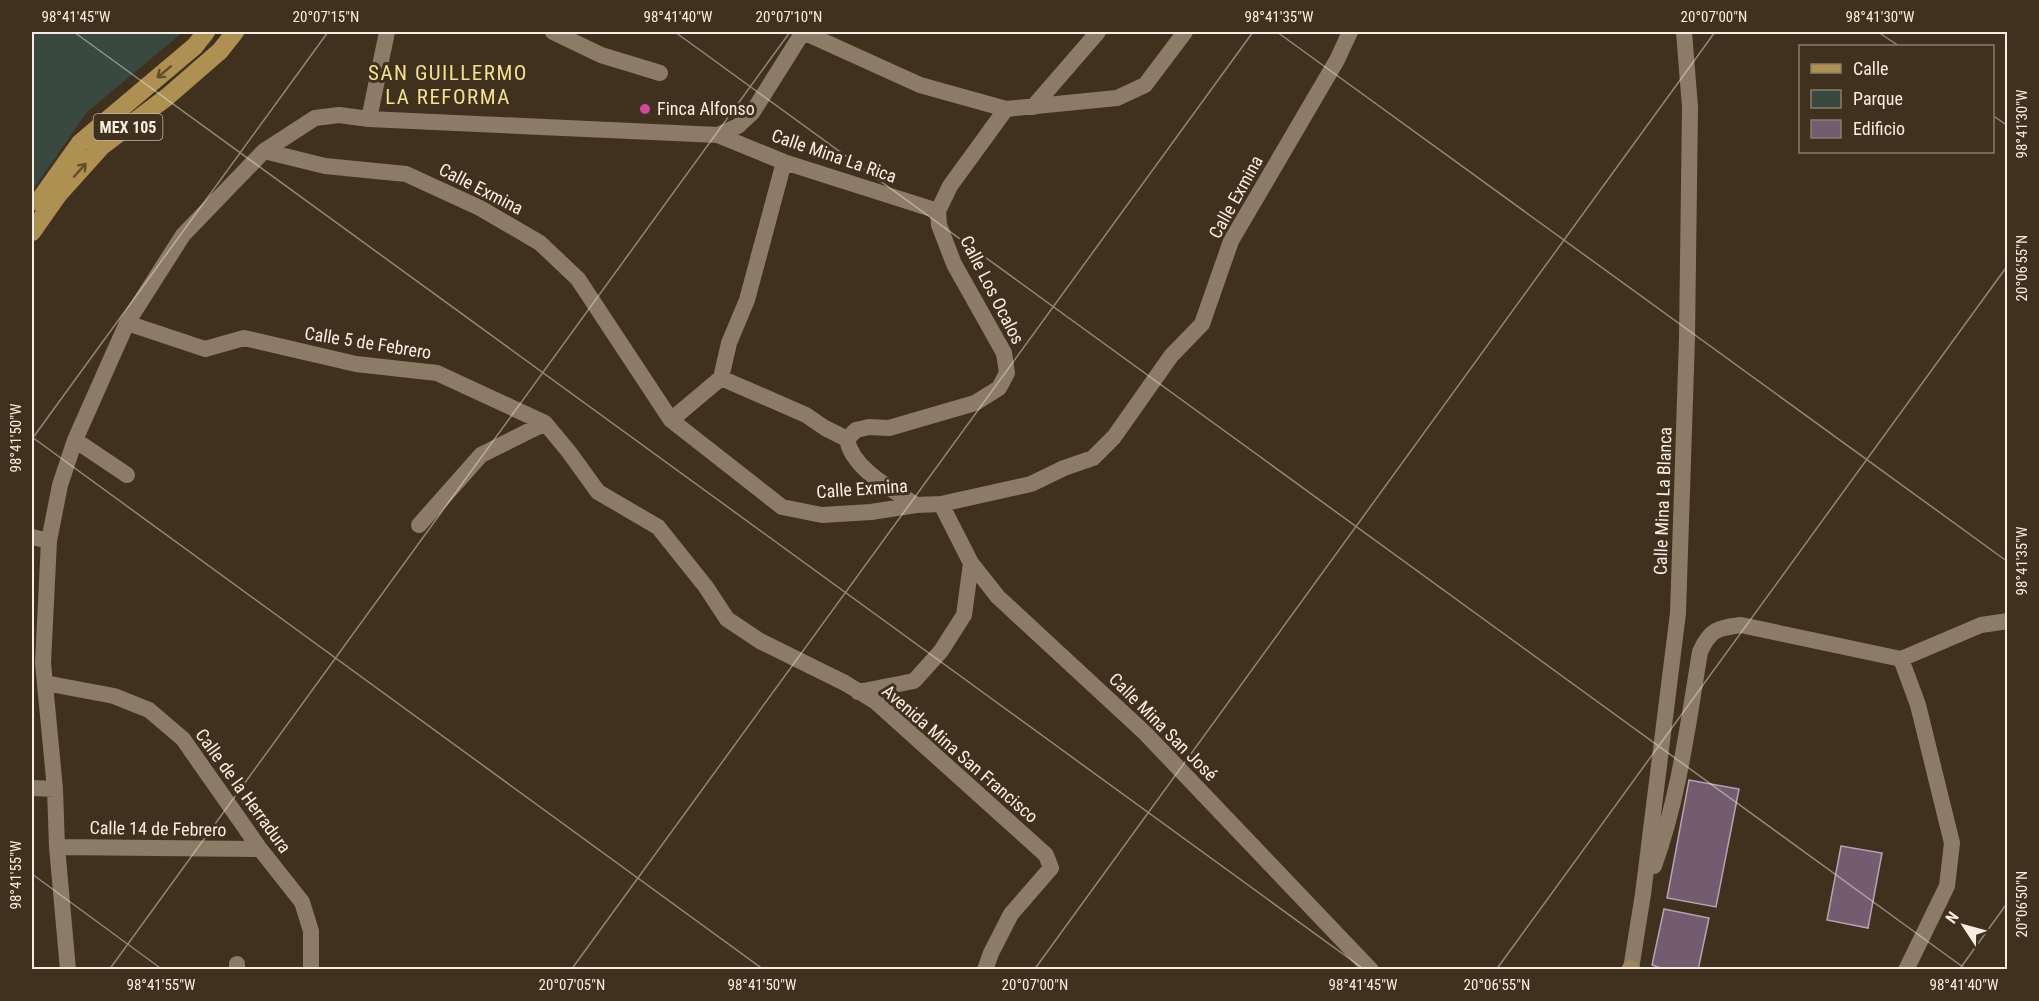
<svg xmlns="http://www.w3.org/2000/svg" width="2039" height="1001" viewBox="0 0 2039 1001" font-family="'Roboto Condensed',sans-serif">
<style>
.green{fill:#3a4940}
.building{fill:#735c70;stroke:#b7a1b4;stroke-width:1.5}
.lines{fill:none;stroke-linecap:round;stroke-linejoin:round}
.street{stroke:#8c7b66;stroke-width:16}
.secondary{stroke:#9d865c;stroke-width:18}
.primary{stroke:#af9053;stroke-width:18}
.oneway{stroke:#614e2f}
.ticks{fill:none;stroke:#f7ede2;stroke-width:1.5;stroke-opacity:0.45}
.hotel-dot{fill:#d1479c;stroke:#40311f;stroke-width:2}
.labels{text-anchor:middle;stroke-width:6;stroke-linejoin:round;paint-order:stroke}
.shield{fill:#40311f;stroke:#c0b5a8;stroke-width:1.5}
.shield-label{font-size:16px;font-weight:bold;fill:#f7ede2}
.poi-label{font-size:18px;fill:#f7ede2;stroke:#40311f;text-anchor:start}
.street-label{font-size:18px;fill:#f7ede2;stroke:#40311f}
.quarter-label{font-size:21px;letter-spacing:1.5px;fill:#f2e192;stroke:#40311f}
.neatline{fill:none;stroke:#f7ede2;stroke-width:2}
.ticks-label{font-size:15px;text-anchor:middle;fill:#f7ede2}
</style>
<rect width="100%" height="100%" fill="#40311f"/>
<path class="green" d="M32 32H183L87 112 32 191Z"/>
<path class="building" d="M1689 780 1739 789 1716 907 1667 898Z
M1841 846 1882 853 1868 928 1827 920Z
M1664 909 1709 918 1698 970H1667L1652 965Z"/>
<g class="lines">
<path class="street" d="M553 32 601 55 660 73
M803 32 920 85 1006 109 1117 98 1145 85 1185 32
M1033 107 1098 32
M369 119 387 32
M718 135 784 162 938 211
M264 151 325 166 406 174 480 208 540 243 578 279 671 420 782 507 822 515 871 512 916 505 941 504 1031 484 1064 468 1093 458 1114 437 1171 356 1202 324 1231 241 1337 60 1350 32
M127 323 205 349 244 338 356 364 437 373 545 423 569 452 598 492 658 527 706 587 727 619 760 641 845 683 876 702 1046 855 1051 868 1011 914 991 953 985 970
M721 378 806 415 825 428 847 439
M671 420 721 378 729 343 747 300 784 162
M75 440 127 475
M941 504 971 563 998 597 1145 733 1371 970
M916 505C892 489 852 469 847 439L856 430 869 427 889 428 975 403 999 388 1007 373 1004 353 954 264 939 225 938 211 950 186 1006 109
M419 525 481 455 545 423
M32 537 49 541
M1901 659 1918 705 1952 843 1947 886 1906 970
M45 683 114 696 149 710 183 739 260 849 302 902 311 931V970
M858 692 914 681 941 651 964 615 971 563
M32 788 55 789
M57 847 260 849
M1654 866C1679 797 1688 724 1700 652 1710 629 1718 628 1741 625L1901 659 1981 625 2008 621
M237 964V970
M1631 969 1643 894 1678 613 1687 338 1690 107 1684 32
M68 970 57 847 55 789 43 663 49 541 60 485 75 440 127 323 183 235 264 151 315 118 339 115 369 119 718 135 738 126 752 113 803 32"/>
<path class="secondary" d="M1630 970 1631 969"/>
<path class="primary" d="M38 202 80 143 195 46 206 32
M32 232 58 195 102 146 167 97 220 51 235 32"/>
</g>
<defs><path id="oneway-shaft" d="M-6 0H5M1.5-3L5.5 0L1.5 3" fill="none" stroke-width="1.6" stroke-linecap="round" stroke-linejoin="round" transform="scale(1.5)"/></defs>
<g class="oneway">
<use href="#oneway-shaft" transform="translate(164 72) rotate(140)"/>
<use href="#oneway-shaft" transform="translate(80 170) rotate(-48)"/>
</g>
<path class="ticks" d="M74 32 1365 970M675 32 1967 970M1277 32 2008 562M1878 32 1899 46M1992 115 2008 126M32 437 764 970M32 439 328 32M32 874 163 970M109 970 790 32M571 970 1253 32M1034 970 1715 32M1496 970 2008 265M1959 970 2008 902"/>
<circle class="hotel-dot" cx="645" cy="109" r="6"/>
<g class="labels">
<rect class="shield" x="93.5" y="114" width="69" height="26" rx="4.5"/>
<g class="shield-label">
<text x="128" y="133">MEX 105</text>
</g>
<g class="poi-label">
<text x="657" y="115">Finca Alfonso</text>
</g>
<g class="street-label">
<text transform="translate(834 156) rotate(19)" y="6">Calle Mina La Rica</text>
<text transform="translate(481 189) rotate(27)" y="6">Calle Exmina</text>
<text transform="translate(1236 197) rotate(-61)" y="6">Calle Exmina</text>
<text transform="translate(992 290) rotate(63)" y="6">Calle Los Ocalos</text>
<text transform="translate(368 343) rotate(9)" y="6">Calle 5 de Febrero</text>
<text transform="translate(862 489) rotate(-4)" y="6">Calle Exmina</text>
<text transform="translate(1663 501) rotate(-88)" y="6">Calle Mina La Blanca</text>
<text transform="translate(1163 727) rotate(45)" y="6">Calle Mina San José</text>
<text transform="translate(960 754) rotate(41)" y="6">Avenida Mina San Francisco</text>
<text transform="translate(243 791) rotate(54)" y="6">Calle de la Herradura</text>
<text transform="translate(158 829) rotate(1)" y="6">Calle 14 de Febrero</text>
</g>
<g class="quarter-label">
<text x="448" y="80">SAN GUILLERMO<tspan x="448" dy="24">LA REFORMA</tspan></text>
</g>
</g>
<rect width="2039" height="1001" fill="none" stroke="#40311f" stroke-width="66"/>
<rect x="1799" y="45" width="195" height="108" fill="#40311f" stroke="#897c6d" stroke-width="1.5"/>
<rect x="1811" y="64" width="30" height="9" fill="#af9053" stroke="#897c6d" stroke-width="1.5"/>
<text x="1853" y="75" font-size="18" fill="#f7ede2">Calle</text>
<rect x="1811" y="90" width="30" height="18" fill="#3a4940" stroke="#897c6d" stroke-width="1.5"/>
<text x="1853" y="105" font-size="18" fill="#f7ede2">Parque</text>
<rect x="1811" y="120" width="30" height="18" fill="#735c70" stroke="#897c6d" stroke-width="1.5"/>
<text x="1853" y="135" font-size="18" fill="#f7ede2">Edificio</text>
<g transform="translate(1964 926) rotate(306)" stroke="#40311f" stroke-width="4.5" paint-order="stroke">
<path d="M0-4.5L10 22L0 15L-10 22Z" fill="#f7ede2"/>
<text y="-9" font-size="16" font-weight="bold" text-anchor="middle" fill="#f7ede2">N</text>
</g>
<rect x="33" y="33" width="1973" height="935" class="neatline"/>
<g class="ticks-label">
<text x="76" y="22">98°41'45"W</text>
<text x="326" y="22">20°07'15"N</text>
<text x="678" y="22">98°41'40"W</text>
<text x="789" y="22">20°07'10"N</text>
<text x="1279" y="22">98°41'35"W</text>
<text x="1714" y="22">20°07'00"N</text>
<text x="1880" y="22">98°41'30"W</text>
<text transform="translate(2022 124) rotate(-90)" y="5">98°41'30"W</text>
<text transform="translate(2022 268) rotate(-90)" y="5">20°06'55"N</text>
<text transform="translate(16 438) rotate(-90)" y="5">98°41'50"W</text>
<text transform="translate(2022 561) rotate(-90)" y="5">98°41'35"W</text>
<text transform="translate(16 875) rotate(-90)" y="5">98°41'55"W</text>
<text transform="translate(2022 904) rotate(-90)" y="5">20°06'50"N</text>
<text x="161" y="990">98°41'55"W</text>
<text x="572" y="990">20°07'05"N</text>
<text x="762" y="990">98°41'50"W</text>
<text x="1035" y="990">20°07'00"N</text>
<text x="1363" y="990">98°41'45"W</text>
<text x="1497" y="990">20°06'55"N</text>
<text x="1964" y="990">98°41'40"W</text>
</g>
</svg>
